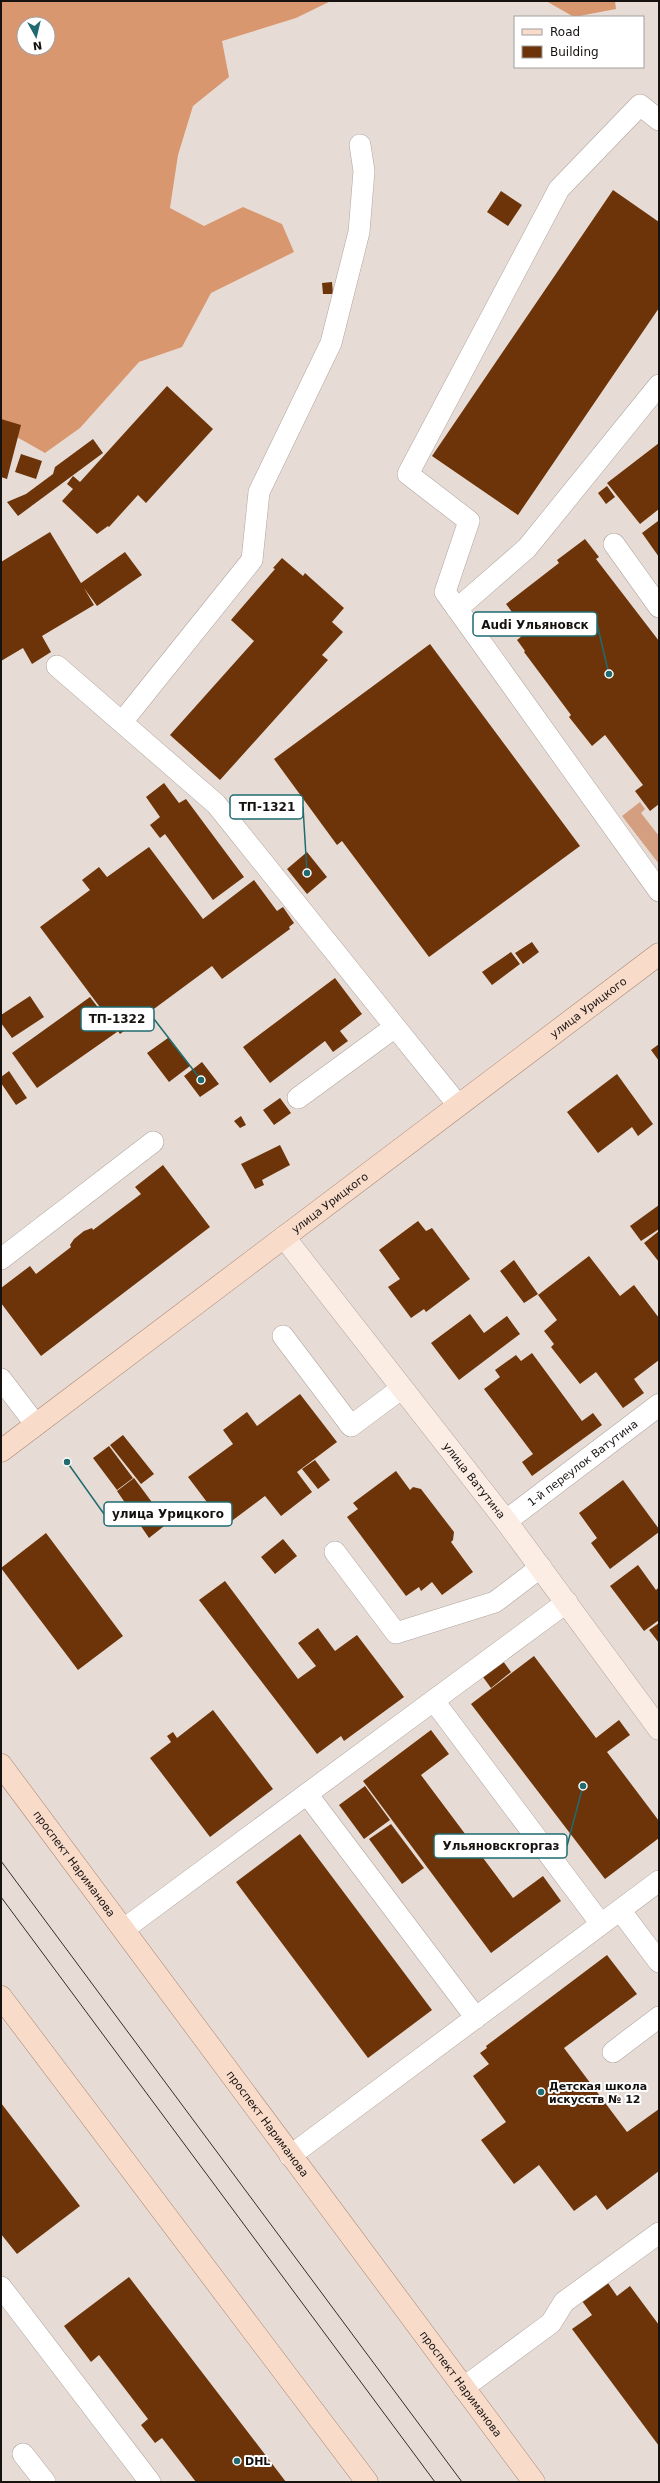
<svg xmlns="http://www.w3.org/2000/svg" width="660" height="2483" viewBox="0 0 660 2483" font-family="'DejaVu Sans',sans-serif">
<style>
.green{fill:#d49f81}
.forest{fill:#d99770;fill-rule:evenodd}
.building{fill:#6c3408}
.lines{fill:none;stroke-linecap:round;stroke-linejoin:round}
.lane-casing{stroke:#b0a59f;stroke-width:22}
.street-casing{stroke:#b0a59f;stroke-width:23}
.secondary-casing{stroke:#b0a59f;stroke-width:23}
.primary-casing{stroke:#a78572;stroke-width:23}
.lane{stroke:#fff;stroke-width:21}
.street{stroke:#fff;stroke-width:22}
.secondary{stroke:#fcede4;stroke-width:22}
.primary{stroke:#f9dbca;stroke-width:22}
.tram{stroke:#332e2b;stroke-width:1}
.poi-dot{fill:#1f6b70;stroke:#fff;stroke-width:1.5}
.labels{text-anchor:middle;stroke-width:4;stroke-linejoin:round;paint-order:stroke}
.street-label{font-size:11px;fill:#161210;stroke:#fff}
.poi-label{font-size:11px;font-weight:bold;fill:#161210;stroke:#fff;text-anchor:start}
.leader{fill:none;stroke:#1f6b70;stroke-width:1.5}
.callout-dot{fill:#1f6b70;stroke:#fff;stroke-width:1.5}
.callout{fill:#fff;stroke:#1f6b70;stroke-width:1.5}
.callout-label{font-size:12px;text-anchor:middle;font-weight:bold;fill:#161210}
</style>
<rect width="100%" height="100%" fill="#e7dcd5"/>
<path class="green" d="M640 802 645 809 641 813 659 836V864L622 816Z"/>
<path class="forest" d="M1 1H331L296 18 222 41 229 77 193 106 178 155 170 208 204 226 243 207 282 224 294 252 211 293 182 347 139 362 80 428 45 453 1 428ZM24 24H48V48H24Z
M546 1H615L616 9 574 17Z"/>
<path class="building" d="M613 190 659 222V308L518 515 432 456Z
M501 191 522 205 508 226 487 212Z
M332 282 333 294H323L322 283Z
M167 386 213 429 146 503 138 495 109 527 108 526 97 534 62 501 73 489 67 484 73 476 80 482Z
M1 419 21 425 7 479 1 477Z
M93 439 103 453 18 516 7 502 26 494 53 474 55 467Z
M659 443V509L640 524 607 483Z
M21 454 42 461 36 479 15 472Z
M607 486 615 497 606 504 598 493Z
M658 521 659 522V557L642 533Z
M50 532 81 583 125 552 142 575 97 606 84 588 94 605 42 636 51 652 32 664 23 648 1 661V562Z
M585 539 599 557 596 559 659 641V804L650 811 635 791 643 785 605 735 592 746 569 717 571 715 524 652 525 651 517 640 527 632 506 604 559 563 557 560Z
M282 558 303 576 305 573 344 608 332 622 343 632 322 655 328 660 220 780 170 735 254 641 231 620 275 569 273 568Z
M430 644 580 846 429 957 342 841 337 845 274 759Z
M164 783 179 803 186 799 244 877 213 900 165 834 160 838 150 825 160 817 146 797Z
M149 847 203 919 254 880 277 911 283 907 294 923 289 927 290 929 222 979 212 966 120 1034 40 927 90 890 82 880 99 867 107 877Z
M307 852 327 877 307 894 287 869Z
M532 942 539 952 523 964 515 953Z
M511 952 520 964 492 985 482 972Z
M335 978 362 1014 340 1031 348 1041 333 1052 325 1041 270 1083 243 1047Z
M30 996 44 1017 12 1038 1 1023V1015Z
M90 997 117 1032 37 1088 12 1053Z
M168 1038 190 1066 169 1082 147 1053Z
M659 1044V1061L651 1050Z
M202 1062 219 1084 200 1097 184 1076Z
M9 1071 27 1098 16 1105 1 1083V1077Z
M617 1074 653 1124 638 1136 632 1127 598 1153 567 1112Z
M280 1098 291 1113 274 1125 263 1110Z
M241 1116 246 1125 240 1128 234 1121Z
M280 1145 290 1165 262 1180 264 1185 255 1189 241 1164Z
M163 1165 210 1227 41 1356 1 1303V1288L30 1266 36 1274 71 1247 70 1245 74 1239 84 1231 92 1228 93 1230 141 1194 135 1187Z
M659 1205V1229L641 1241 630 1226Z
M418 1221 426 1231 432 1228 470 1279 426 1312 424 1309 411 1318 388 1287 400 1279 379 1250Z
M659 1231V1262L644 1243Z
M589 1256 620 1296 634 1285 659 1318V1360L634 1379 644 1393 623 1408 596 1372 580 1384 551 1347 554 1344 544 1331 557 1320 538 1295Z
M514 1260 538 1294 524 1303 500 1271Z
M470 1314 484 1333 507 1316 520 1334 459 1380 431 1343Z
M532 1353 582 1421 593 1413 602 1425 532 1476 522 1462 533 1454 484 1389 500 1377 495 1370 516 1355 521 1361Z
M300 1394 337 1442 297 1472 312 1492 281 1516 265 1496 225 1526 188 1477 233 1444 223 1430 247 1412 257 1426Z
M123 1435 154 1474 141 1484 110 1445Z
M109 1446 133 1478 117 1490 93 1458Z
M315 1460 330 1480 318 1489 302 1469Z
M396 1471 410 1490 413 1487 421 1489 454 1532 453 1540 451 1542 473 1572 442 1595 432 1582 421 1591 419 1587 406 1596 347 1517 358 1509 353 1503Z
M134 1478 157 1509 162 1505 173 1519 149 1538 117 1491Z
M623 1480 659 1529V1532L610 1569 591 1543 597 1538 579 1513Z
M46 1533 123 1636 78 1670 1 1568Z
M283 1539 297 1556 275 1574 261 1557Z
M638 1565 656 1590 659 1587V1620L644 1631 610 1586Z
M225 1581 298 1679 316 1666 298 1643 318 1628 335 1651 357 1635 404 1697 344 1741 341 1736 317 1754 199 1600Z
M659 1623V1643L649 1630Z
M534 1656 596 1738 619 1720 630 1735 607 1752 659 1821V1838L605 1879 471 1704Z
M503 1661 511 1672 491 1688 483 1677Z
M213 1710 273 1789 210 1837 150 1758 171 1742 167 1736 173 1732 177 1738Z
M431 1730 449 1754 421 1775 513 1898 543 1876 561 1901 491 1953 363 1781Z
M365 1786 390 1820 364 1839 339 1805Z
M391 1824 424 1868 402 1884 369 1839Z
M300 1834 432 2010 368 2058 236 1882Z
M607 1955 637 1994 564 2048 627 2132 659 2109V2171L607 2210 596 2195 574 2211 539 2165 514 2184 481 2140 506 2122 473 2076 489 2064 480 2053 487 2048 486 2046Z
M1 2103 80 2206 17 2254 1 2234Z
M129 2277 257 2444 286 2482H196L162 2438 155 2443 141 2425 148 2419 99 2355 91 2362 64 2326Z
M608 2283 617 2296 630 2286 659 2325V2446L572 2329 592 2315 582 2301Z"/>
<g class="lines">
<g class="lane-casing">
<path id="lane" d="M659 120 640 105 559 189 408 474 469 521 445 592 659 891
M614 544 659 607
M457 609 527 548 659 385
M57 666 216 804 458 1105
M122 722 252 560 259 492 331 343 359 232 364 171 360 145
M298 1098 395 1027
M1 1259 153 1142
M283 1336 351 1426 402 1388
M1 1379 36 1425
M335 1552 396 1633 495 1602 541 1567
M434 1701 601 1924
M307 1794 476 2018
M620 1910 659 1962
M124 1929 567 1602
M613 2052 659 2017
M290 2156 659 1881
M1 2287 150 2482
M463 2388 551 2323 564 2302 659 2233
M23 2454 45 2482"/>
</g>
<g class="street-casing">
<g id="street">
<path id="s1" d="M506 1521 659 1405"/>
</g>
</g>
<g class="secondary-casing">
<g id="secondary">
<path id="s2" d="M284 1237 506 1521 659 1729"/>
</g>
</g>
<g class="primary-casing">
<g id="primary">
<path id="s3" d="M1 1451 659 954"/>
<path id="s4" d="M1 1765 534 2482"/>
<path d="M1 1997 367 2482"/>
</g>
</g>
<use href="#lane" class="lane"/>
<use href="#street" class="street"/>
<use href="#secondary" class="secondary"/>
<use href="#primary" class="primary"/>
<path class="tram" d="M1 1861 462 2482
M1 1897 435 2482"/>
</g>
<g class="poi-dot">
<circle cx="541" cy="2092" r="4"/>
<circle cx="237" cy="2461" r="4"/>
</g>
<g class="labels">
<g class="street-label">
<text dy="4" stroke="none"><textPath href="#s3" startOffset="736">улица Урицкого</textPath></text>
<text dy="4" stroke="none"><textPath href="#s3" startOffset="412">улица Урицкого</textPath></text>
<text dy="4" stroke="none"><textPath href="#s1" startOffset="96">1-й переулок Ватутина</textPath></text>
<text dy="4" stroke="none"><textPath href="#s2" startOffset="309">улица Ватутина</textPath></text>
<text dy="4" stroke="none"><textPath href="#s4" startOffset="123">проспект Нариманова</textPath></text>
<text dy="4" stroke="none"><textPath href="#s4" startOffset="447">проспект Нариманова</textPath></text>
<text dy="4" stroke="none"><textPath href="#s4" startOffset="771">проспект Нариманова</textPath></text>
</g>
<g class="poi-label">
<text x="549" y="2090">Детская школа<tspan x="549" dy="13">искусств № 12</tspan></text>
<text x="245" y="2465">DHL</text>
</g>
</g>
<path class="leader" d="M609 674L597 624M307 873L303 807M201 1080L154 1019M67 1462L104 1514M583 1786L567 1846"/>
<g class="callout-dot">
<circle cx="609" cy="674" r="4"/>
<circle cx="307" cy="873" r="4"/>
<circle cx="201" cy="1080" r="4"/>
<circle cx="67" cy="1462" r="4"/>
<circle cx="583" cy="1786" r="4"/>
</g>
<g class="callout">
<rect x="473" y="612" width="124" height="24" rx="4"/>
<rect x="230" y="795" width="73" height="24" rx="4"/>
<rect x="81" y="1007" width="73" height="24" rx="4"/>
<rect x="104" y="1502" width="128" height="24" rx="4"/>
<rect x="434" y="1834" width="133" height="24" rx="4"/>
</g>
<g class="callout-label">
<text x="535" y="629">Audi Ульяновск</text>
<text x="267" y="811">ТП-1321</text>
<text x="117" y="1023">ТП-1322</text>
<text x="168" y="1518">улица Урицкого</text>
<text x="501" y="1850">Ульяновскгоргаз</text>
</g>
<rect width="660" height="2483" fill="none" stroke="#161210" stroke-width="4"/>
<rect x="514" y="16" width="130" height="52" fill="#ffffff" stroke="#a2a09f"/>
<rect x="522" y="29" width="20" height="6" fill="#f9dbca" stroke="#a2a09f"/>
<text x="550" y="36" font-size="12" fill="#161210">Road</text>
<rect x="522" y="46" width="20" height="12" fill="#6c3408" stroke="#a2a09f"/>
<text x="550" y="56" font-size="12" fill="#161210">Building</text>
<g transform="translate(36 36) rotate(172)"><circle r="19" fill="#ffffff" stroke="#a2a09f"/>
<path d="M0-3L7 15L0 10L-7 15Z" fill="#1f6b70"/>
<text y="-6" font-size="11" font-weight="bold" text-anchor="middle" fill="#161210">N</text>
</g>
</svg>
